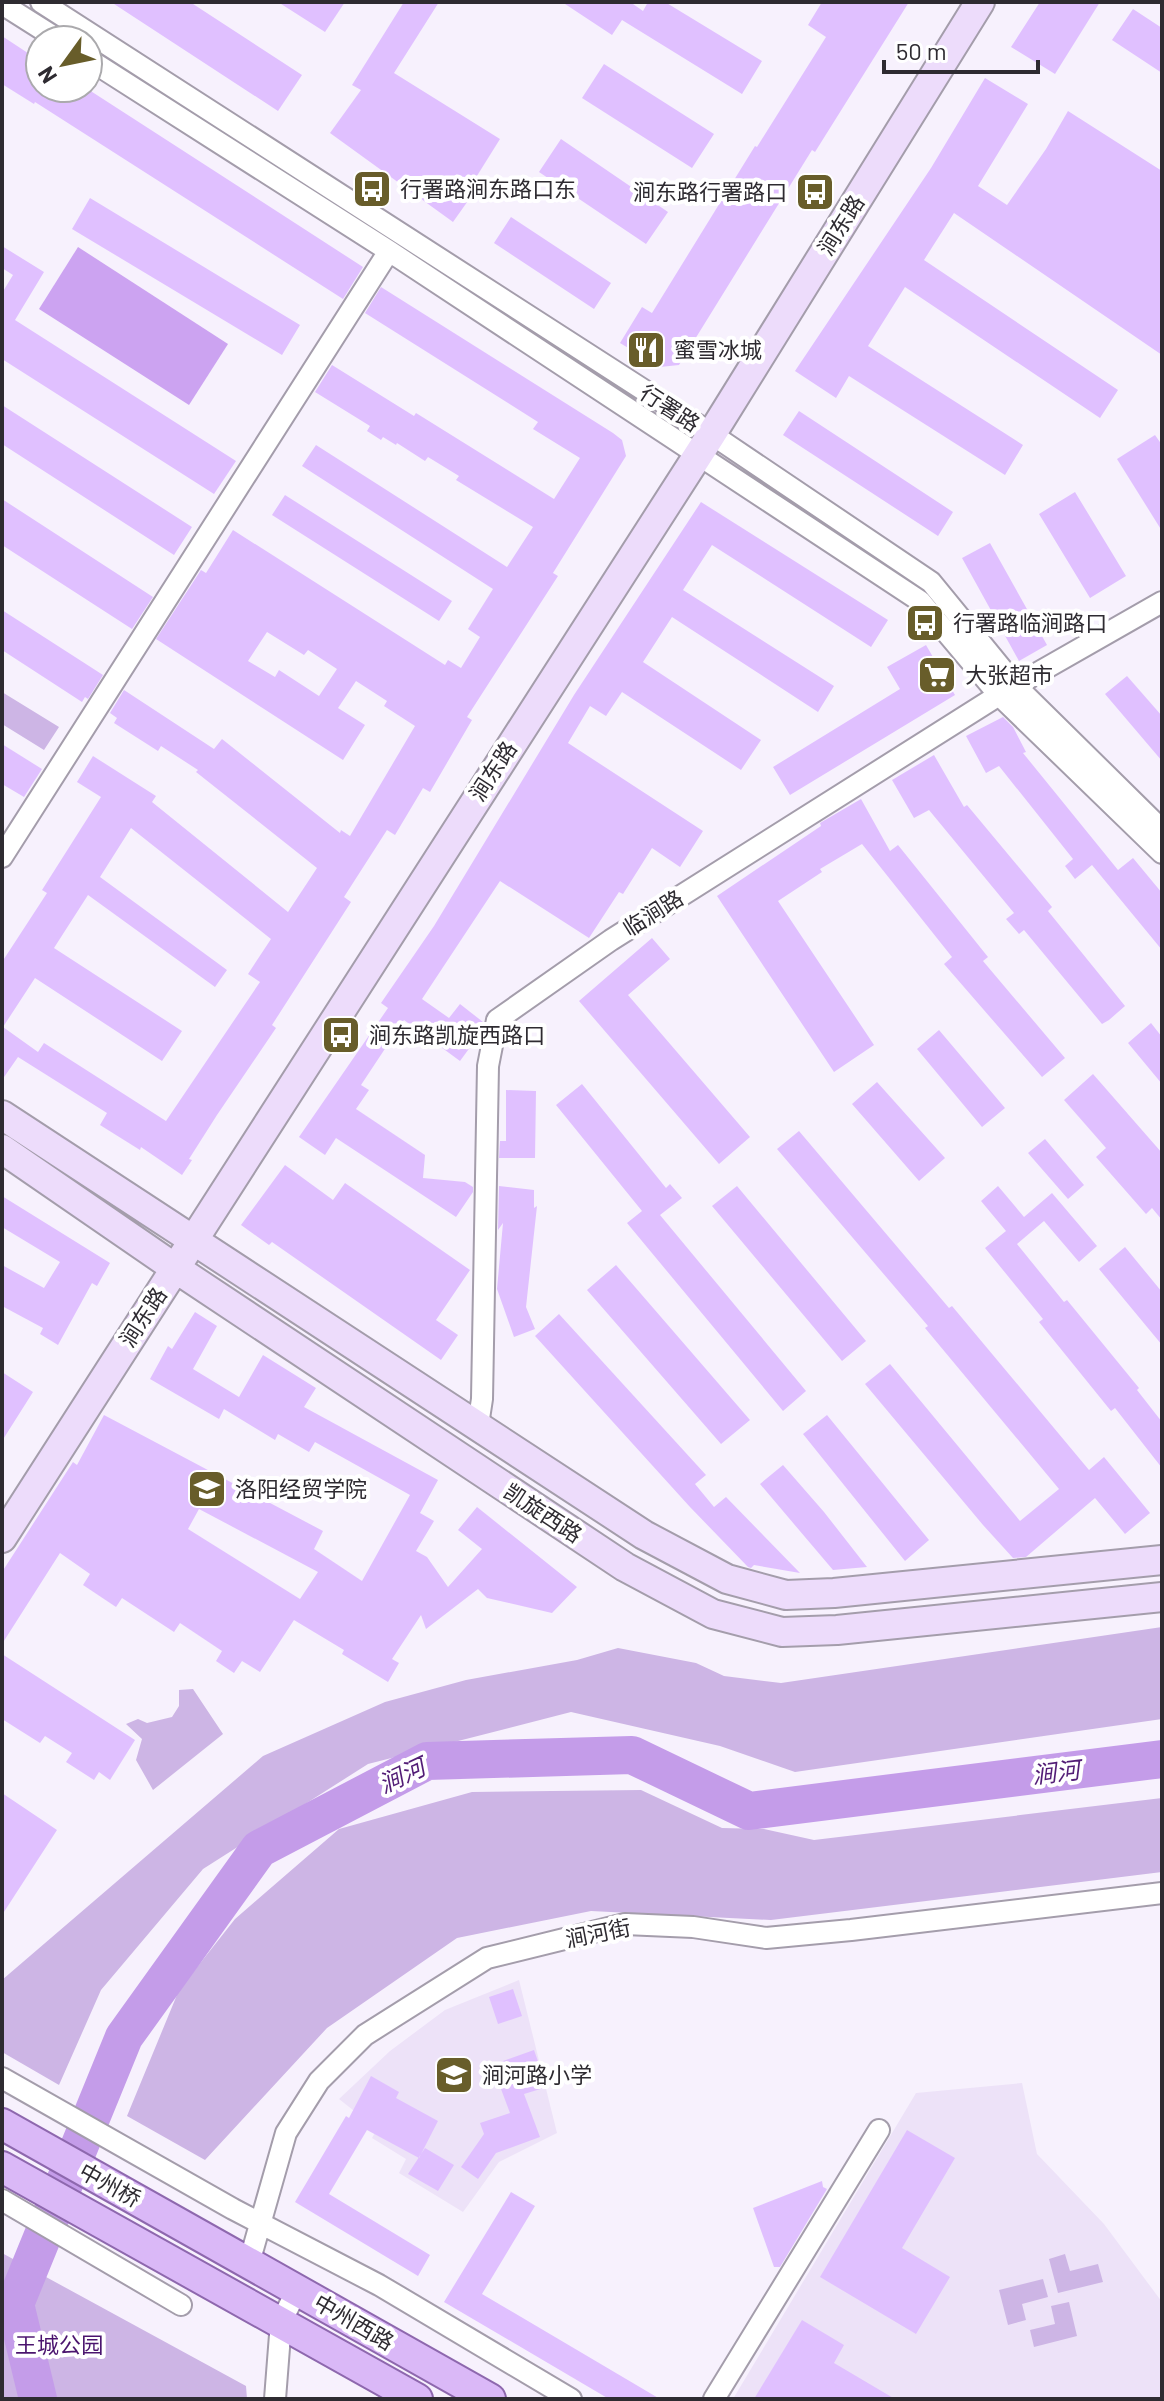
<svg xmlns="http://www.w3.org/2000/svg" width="1164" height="2401" viewBox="0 0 1164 2401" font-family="Barlow,'Noto Sans SC',sans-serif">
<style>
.built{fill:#ede2f8}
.green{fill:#cdb5e5}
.forest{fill:#cca3f1}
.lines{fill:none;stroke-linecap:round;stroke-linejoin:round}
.river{stroke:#c49ce9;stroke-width:38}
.building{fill:#e0c0ff;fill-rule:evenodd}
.street-casing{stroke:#a49dab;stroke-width:24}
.secondary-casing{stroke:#a49dab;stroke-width:32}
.primary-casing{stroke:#8e68ae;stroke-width:34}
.street{stroke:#fff;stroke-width:20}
.secondary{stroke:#eddcfb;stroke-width:28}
.primary{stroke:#dab8f7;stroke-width:30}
.labels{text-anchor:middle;stroke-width:8;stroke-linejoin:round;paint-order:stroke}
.poi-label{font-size:22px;fill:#2e2b31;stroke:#fff;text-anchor:start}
.street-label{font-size:22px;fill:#2e2b31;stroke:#fff}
.park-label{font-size:22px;fill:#4a146e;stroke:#fff}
.water-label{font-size:24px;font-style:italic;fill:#521d76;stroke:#fff}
</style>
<rect width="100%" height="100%" fill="#f7f1fd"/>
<path class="built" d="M519 1980 557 2133 499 2162 463 2212 399 2173 406 2159 372 2138 377 2129 339 2099 390 2051 445 2010Z
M1022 2083 1037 2154 1104 2224 1162 2302V2399H733L916 2093Z"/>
<path class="green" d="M2 692 59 727 44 750 2 724Z
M1162 1627V1719L795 1772 720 1746 571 1712 368 1764 203 1869 101 1990 59 2085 2 2052V1980L263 1756 385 1702 466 1680 577 1660 618 1648 696 1663 724 1676 781 1683Z
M193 1689 223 1734 153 1790 136 1760 142 1739 126 1724 138 1719 147 1723 172 1717 179 1706V1690Z
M641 1790 722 1828 764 1829 814 1840 1162 1798V1872L771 1920 591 1911 457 1938 327 2028 205 2160 127 2116 179 1990 235 1919 339 1829 472 1792Z
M2 2253 246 2386 247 2399H2Z
M1065 2254 1070 2271 1098 2264 1103 2282 1058 2293 1049 2259Z
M1043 2279 1048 2297 1022 2304 1026 2320 1008 2325 999 2290Z
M1069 2302 1077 2336 1034 2347 1030 2330 1055 2324 1051 2306Z"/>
<path class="forest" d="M78 247 228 344 189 405 39 309Z"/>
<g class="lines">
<path class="river" d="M38 2399 15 2304 124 2037 259 1849 427 1761 632 1755 749 1811 1162 1759"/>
</g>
<path class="building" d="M111 2H190L302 75 278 111Z
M278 2H345L325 32Z
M404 2H439L394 73 500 139 465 195 470 198 453 222 330 133 361 90 352 85Z
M562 2H634L633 4 643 11 648 2H665L762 61 742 94 622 20 612 35Z
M822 2H909L815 152 812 150 679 365 660 367 620 343 642 307 652 313 755 146 757 147 826 37 808 25Z
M1040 2H1100L1055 74 1011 47Z
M1133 9 1162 28V73L1112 40Z
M2 36 40 61V88H86L363 267 343 299 35 102 34 104 2 84Z
M604 64 714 134 692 168 582 98Z
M985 78 1028 104 978 186 1007 205 1046 149 1068 111 1162 171V355L954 213 924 260 1118 390 1100 418 905 287 868 346 1023 445 1005 475 849 376 836 398 795 371 931 168Z
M561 139 668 212 646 244 539 172Z
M90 198 300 325 282 355 72 229Z
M511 217 611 283 594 309 494 243Z
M2 246 44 272 15 320 236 461 214 494 2 359V293L13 275 2 268Z
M381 287 613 433 622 440 626 456 553 573 558 576 467 717 472 720 430 792 423 788 395 835 387 830 344 897 351 902 272 1025 276 1028 217 1115 189 1159 192 1160 182 1175 141 1147 140 1150 100 1125 107 1113 18 1057 2 1080V962L47 893 42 890 101 797 77 782 93 756 156 796 152 802 288 912 317 868 196 772 198 770 161 746 158 751 114 723 117 718 110 713 124 690 214 749 222 739 340 833 341 830 350 836 415 726 384 706 387 701 356 681 338 708 365 725 343 760 156 639 201 570 206 573 233 530 445 665 448 660 461 668 480 637 468 629 493 589 302 466 316 445 507 567 533 527 456 480 459 476 428 457 425 461 397 443 396 445 383 437 381 440 367 431 370 426 315 392 332 365 414 416 416 413 554 499 580 458 533 429 538 422 365 313ZM267 632 304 655 308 650 337 669 319 696 279 670 275 677 248 661ZM131 828 271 939 248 974 260 982 166 1121 44 1043 38 1052 3 1027 35 978 162 1061 182 1031 54 948 88 895 215 987 227 970 100 877Z
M2 405 192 527 174 555 2 444Z
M799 411 953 512 938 536 783 435Z
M1155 435 1162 445V531L1117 459Z
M1075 492 1126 576 1090 598 1039 514Z
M285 495 452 601 439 621 272 515Z
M2 499 153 597 132 629 2 545Z
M701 502 888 620 871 647 712 545 683 590 834 686 818 712 672 617 643 662 761 740 741 770 622 692 606 716 590 706 568 743 703 831 680 867 652 848 623 894 619 892 589 938 500 881 422 999 449 1018 460 1004 483 1022 482 1031 460 1061 404 1020 361 1085 369 1090 356 1109 425 1155 423 1178 465 1182 473 1187V1192L456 1217 336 1138 325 1155 299 1137 388 1008 381 1003 434 926 574 695Z
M990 543 1047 645 1019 661 962 558Z
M2 610 103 675 88 699 85 697 82 702 2 650Z
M926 645 955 695 790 795 773 767 900 689 887 667Z
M1127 676 1162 716V761L1105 694Z
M1003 717 1013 727 1026 752 1023 753 1118 870 1133 858 1162 893V950L1092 865 1075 879 1065 866 1073 859 999 766 986 773 966 736Z
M2 744 42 769 24 797 2 784Z
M934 755 964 807 967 805 1052 907 1048 911 1125 1006 1109 1020 1102 1024 1024 930 1019 934 1006 919 1014 913 929 810 914 818 892 780Z
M861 799 890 851 898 845 988 957 983 961 1065 1058 1042 1077 944 964 952 957 862 844 820 869 822 872 778 901 874 1045 834 1072 717 896 821 826 820 823Z
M652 938 670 959 628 995 750 1137 719 1164 579 1001Z
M1151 1023 1162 1037V1084L1128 1043Z
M939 1030 1005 1108 982 1127 917 1049Z
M1093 1074 1162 1153V1220L1152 1208 1146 1214 1096 1157 1106 1148 1064 1100Z
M877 1082 945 1158 919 1181 852 1104Z
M582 1084 666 1188 670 1184 682 1198 660 1215 806 1391 783 1411 627 1223 642 1211 556 1105Z
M506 1090 536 1091 535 1158H499L500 1141H506Z
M799 1131 949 1308 952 1306 1089 1470 1104 1457 1150 1513 1125 1534 1095 1498 1026 1557 1013 1558 983 1525 865 1384 890 1364 1020 1521 1059 1489 925 1328 928 1326 777 1149Z
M1045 1139 1084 1185 1068 1199 1028 1153Z
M285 1165 333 1200 345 1183 470 1270 436 1320 458 1335 441 1360 272 1242 269 1245 241 1225Z
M499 1186 534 1190V1208L537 1206 526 1307 535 1329 514 1337 497 1289 503 1223 498 1230Z
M737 1186 866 1341 842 1361 712 1206Z
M998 1186 1024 1217 1052 1193 1097 1246 1079 1262 1044 1221 1017 1244 1064 1302 1067 1300 1139 1388 1137 1390 1162 1422V1468L1115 1408 1111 1411 1039 1322 1043 1319 985 1248 1006 1231 981 1201Z
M2 1196 110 1263 97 1286 92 1283 58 1345 40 1334 43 1328 2 1306V1265L44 1288 60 1262 2 1227Z
M1125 1247 1162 1292V1345L1099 1269Z
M616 1265 750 1420 721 1444 587 1290Z
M195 1312 217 1326 193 1369 239 1397 263 1355 316 1388 304 1407 438 1480 420 1513 434 1521 416 1551 427 1557 448 1587 482 1549 458 1530 477 1507 577 1587 552 1613 487 1598 478 1589 426 1629 421 1615 392 1659 399 1663 388 1682 342 1654 344 1650 294 1620 260 1672 242 1661 234 1673 216 1661 222 1651 180 1623 174 1632 122 1598 116 1607 83 1585 90 1574 60 1553 2 1644V1572L73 1462 77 1465 104 1415 323 1531 314 1549 362 1581 410 1495 315 1442 309 1452 278 1434 275 1440 224 1409 219 1419 150 1379 168 1346 172 1349ZM199 1509 318 1572 300 1599 188 1529Z
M559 1314 706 1475 695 1484 714 1507 726 1497 800 1573 754 1565 751 1568 748 1567 690 1507 535 1336Z
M2 1372 33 1392 2 1441Z
M827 1415 929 1540 905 1561 803 1434Z
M783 1465 824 1512 867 1567 833 1570 760 1484Z
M2 1654 135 1740 110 1780 99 1772 94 1780 66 1762 72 1753 45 1736 40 1743 2 1719Z
M2 1793 57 1830 2 1915Z
M513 1989 522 2016 498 2024 489 1997Z
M534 2050 547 2087 524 2094 540 2137 496 2153 478 2179 461 2167 484 2134 480 2123 510 2113 492 2065Z
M371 2076 399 2092 396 2098 438 2121 419 2158 367 2130 329 2194 430 2255 418 2276 295 2202 346 2116 349 2118Z
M907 2130 955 2158 902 2248 950 2277 916 2334 820 2277Z
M425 2148 454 2165 438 2191 408 2174Z
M822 2181 823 2187 827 2189 780 2267H774L753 2208Z
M511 2192 535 2206 482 2294 660 2399H609L444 2302Z
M802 2320 844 2345 834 2363 895 2399H754Z"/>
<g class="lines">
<g class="street-casing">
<path id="street" d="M41 2 698 425 931 582 1016 686 1162 830
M2 4 59 40
M88 59 389 251 920 601 999 695 1162 853
M2 857 389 251
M478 1425 482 1399 488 1066 497 1020 611 940 999 695 1162 602
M2 2078 233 2209 379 2285 571 2399
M2 2200 181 2305
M249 2263 286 2133 319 2081 365 2035 487 1958 625 1924 693 1927 766 1938 851 1930 1162 1893
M275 2399 281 2322 297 2290
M714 2399 879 2130"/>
</g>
<g class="secondary-casing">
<path id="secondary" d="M2 1115 644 1535 727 1579 786 1595 834 1593 1162 1560
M2 1149 175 1268 625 1567 713 1614 782 1632 837 1630 1162 1597
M2 1538 711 435 980 2"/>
</g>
<g class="primary-casing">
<path id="primary" d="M2 2124 490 2399
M2 2167 417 2399"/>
</g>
<use href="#street" class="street"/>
<use href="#secondary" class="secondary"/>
<use href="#primary" class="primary"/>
</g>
<defs>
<g id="bus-square" transform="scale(2)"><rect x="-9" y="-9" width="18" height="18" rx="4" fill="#685d2a" stroke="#fff"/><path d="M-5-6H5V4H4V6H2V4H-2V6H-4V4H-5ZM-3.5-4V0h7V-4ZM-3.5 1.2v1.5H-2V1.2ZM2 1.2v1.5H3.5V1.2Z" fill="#fff"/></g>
<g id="restaurant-square" transform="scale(2)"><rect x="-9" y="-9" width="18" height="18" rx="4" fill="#685d2a" stroke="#fff"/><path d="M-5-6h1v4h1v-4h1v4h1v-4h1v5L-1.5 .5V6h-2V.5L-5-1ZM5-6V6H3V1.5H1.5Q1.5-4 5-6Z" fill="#fff"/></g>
<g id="supermarket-square" transform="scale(2)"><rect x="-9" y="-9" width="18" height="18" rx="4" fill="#685d2a" stroke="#fff"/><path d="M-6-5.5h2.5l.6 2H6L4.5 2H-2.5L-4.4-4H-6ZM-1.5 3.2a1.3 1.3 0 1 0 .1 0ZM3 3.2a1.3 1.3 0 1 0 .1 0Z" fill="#fff"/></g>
<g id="school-square" transform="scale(2)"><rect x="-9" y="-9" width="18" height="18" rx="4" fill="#685d2a" stroke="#fff"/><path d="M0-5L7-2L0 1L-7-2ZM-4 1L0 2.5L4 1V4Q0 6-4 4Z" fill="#fff"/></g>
</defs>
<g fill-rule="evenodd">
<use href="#bus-square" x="372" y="189"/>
<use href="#bus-square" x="815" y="192"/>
<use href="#restaurant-square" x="646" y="350"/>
<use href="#bus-square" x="925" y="623"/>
<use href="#supermarket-square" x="937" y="675"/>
<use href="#bus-square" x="341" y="1035"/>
<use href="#school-square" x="207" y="1489"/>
<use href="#school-square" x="454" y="2075"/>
</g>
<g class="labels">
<g class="poi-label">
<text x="400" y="197">行署路涧东路口东</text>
<text x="787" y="200" text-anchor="end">涧东路行署路口</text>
<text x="674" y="358">蜜雪冰城</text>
<text x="953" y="631">行署路临涧路口</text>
<text x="965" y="683">大张超市</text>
<text x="369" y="1043">涧东路凯旋西路口</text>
<text x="235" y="1497">洛阳经贸学院</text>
<text x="482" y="2083">涧河路小学</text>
</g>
<g class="street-label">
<text transform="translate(841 225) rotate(-58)" y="8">涧东路</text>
<text transform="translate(670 408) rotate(33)" y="8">行署路</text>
<text transform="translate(493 771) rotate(-57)" y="8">涧东路</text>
<text transform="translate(653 913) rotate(-32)" y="8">临涧路</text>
<text transform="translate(143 1317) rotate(-57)" y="8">涧东路</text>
<text transform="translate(543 1513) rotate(33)" y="8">凯旋西路</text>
<text transform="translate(598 1933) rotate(-11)" y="8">涧河街</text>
<text transform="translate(110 2185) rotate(29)" y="8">中州桥</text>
<text transform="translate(354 2322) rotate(30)" y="8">中州西路</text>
</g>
<g class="park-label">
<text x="59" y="2353">王城公园</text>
</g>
<g class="water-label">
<text transform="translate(1056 1773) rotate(-7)" y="8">涧河</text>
<text transform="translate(402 1776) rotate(-25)" y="8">涧河</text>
</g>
</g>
<rect width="1164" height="2401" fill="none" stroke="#2e2b31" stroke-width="8"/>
<g transform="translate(64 64) rotate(237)"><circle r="38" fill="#ffffff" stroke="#abaaad" stroke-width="2"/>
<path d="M0-6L14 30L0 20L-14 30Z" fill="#685d2a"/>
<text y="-12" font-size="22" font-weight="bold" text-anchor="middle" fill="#2e2b31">N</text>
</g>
<path d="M884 60v12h154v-12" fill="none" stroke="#2e2b31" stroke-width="4"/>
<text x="896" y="60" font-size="24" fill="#2e2b31" stroke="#ffffff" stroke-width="6" paint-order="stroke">50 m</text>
</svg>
